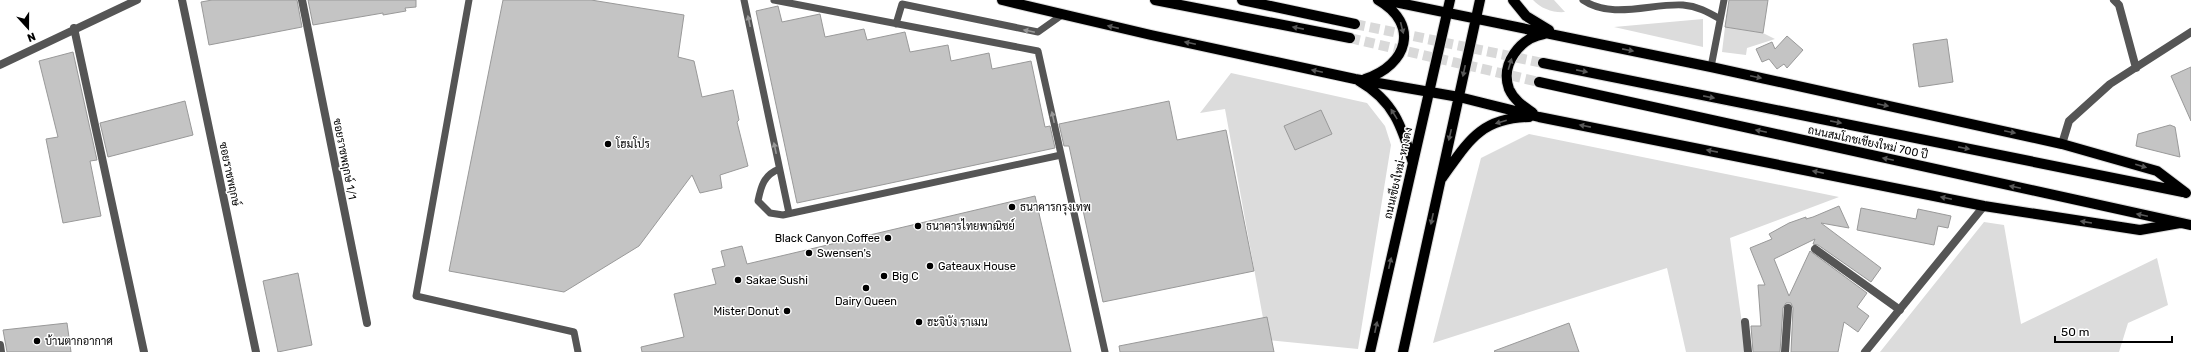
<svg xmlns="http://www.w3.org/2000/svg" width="2191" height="352" viewBox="0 0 2191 352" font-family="Rubik,Sarabun,sans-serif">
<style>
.green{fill:#dcdcdc}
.building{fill:#c4c4c4;stroke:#999}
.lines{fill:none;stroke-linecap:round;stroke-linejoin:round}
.primary-tunnel{stroke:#d9d9d9;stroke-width:10;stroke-dasharray:10 5;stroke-linecap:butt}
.primary-casing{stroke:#dbdbdb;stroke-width:12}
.service{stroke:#555;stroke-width:7}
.minor{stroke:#555;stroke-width:8}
.primary{stroke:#000;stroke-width:10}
.oneway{fill:#999}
.oneway2{fill:#595959}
.poi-dot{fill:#000;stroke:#fff;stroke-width:1.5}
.labels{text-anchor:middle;stroke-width:3;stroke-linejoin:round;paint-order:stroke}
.street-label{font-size:11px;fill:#000;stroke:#fff}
.poi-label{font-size:11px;fill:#000;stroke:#fff;text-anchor:start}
</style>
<rect width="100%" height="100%" fill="#fff"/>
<path class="green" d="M1533 0H1554L1565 12C1554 13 1541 9 1533 0Z
M1703 19V47L1614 27Z
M1725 27 1763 33 1775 39 1747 48 1746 55 1722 52Z
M1231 73 1367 103 1385 126 1391 145 1358 349 1267 340 1225 109 1200 113Z
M1529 134 1839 197 1730 238 1746 352H1686L1667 268 1433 343 1481 158Z
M1984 222 2004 225 2021 324 2157 258 2168 305 2128 323 2119 352H1880Z"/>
<path class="building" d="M212 0H297L302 27 209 45 201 2Z
M308 0H416V7L405 8 406 11 383 15V13L313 25Z
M503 0H591L684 15 678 57 694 61 702 97 733 90 739 120 737 122 748 166 720 175 722 188 700 193 692 175 639 246 564 292 449 271Z
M1729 0H1768L1763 33 1725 27Z
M778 6 782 22 820 14 825 37 864 29 867 40 905 32 910 52 948 45 951 61 989 53 992 69 1031 61 1045 127 1050 126 1055 148 797 203 756 11Z
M1787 36 1803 50 1787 68 1784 64 1777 69 1769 59 1762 62 1756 49 1772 42 1775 49Z
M1947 39 1953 82 1919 87 1913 44Z
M73 52 97 160 90 161 101 216 63 223 46 139 58 137 39 61Z
M2191 67V121L2171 76Z
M185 101 193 135 108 157 100 123Z
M1169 101 1177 140 1226 130 1254 271 1103 302 1069 146H1064L1059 124Z
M1321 110 1332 134 1295 150 1284 126Z
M2170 125 2175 127 2180 157 2136 146 2138 134Z
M1035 196 1071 352H642L641 347 684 337 674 294 716 284 712 269 725 266 721 251 742 246 747 264Z
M1839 206 1849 228 1821 223 1881 268 1871 282 1818 245 1813 244 1815 239 1774 259 1789 296 1810 251 1867 293 1857 307 1869 316 1858 332 1844 322 1838 352H1791L1793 308 1791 303H1786L1783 308 1780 352H1753L1751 326H1761L1758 285H1765L1750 248 1772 239 1769 234 1789 223 1806 217V219L1813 217Z
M1861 208 1916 219 1918 209 1951 216 1948 228 1938 226 1934 245 1857 230Z
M298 273 312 345 278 352 263 281Z
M1267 317 1274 352H1120L1119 346Z
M67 323 71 352H7L3 330Z
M1569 323 1579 352H1495L1494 351Z"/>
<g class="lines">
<path class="primary-tunnel" d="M1355 24 1543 63
M1350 38 1539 82"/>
<g class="primary-casing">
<path id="primary" d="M1002 0 1151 35 1355 79 1459 97 1539 117 1984 206 2140 230 2180 223
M1155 0 1350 38
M1242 0 1355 24
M1385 0 1711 67 2062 144 2157 171 2186 193
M1513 0 1526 16 1549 30
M1543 63 2183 192
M1365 79C1408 65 1420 24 1378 0
M1359 81C1394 101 1402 127 1413 163
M1539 82 2191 225
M1533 113C1523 106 1514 100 1509 89 1500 64 1520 38 1544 34
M1442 178C1468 142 1480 118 1529 117
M1370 352 1450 0
M1403 352 1480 0"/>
</g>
<path class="service" d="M469 0 416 296 574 332 578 352
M744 0 789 213
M774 0 1038 51 1105 352
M1583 0C1612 20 1652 3 1683 5 1697 6 1708 12 1720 19
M896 24 902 4 1038 32 1062 15
M1711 67 1724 0
M779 169C764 175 761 186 758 201L770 213 783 215 1061 155"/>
<path class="minor" d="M182 0 256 352
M302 0 367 323
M2114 0 2119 5 2136 68
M74 28 144 352
M0 65 137 0
M2062 144 2069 121 2110 84 2191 32
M1815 249 1900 310
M1745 322 1748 352
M0 345 1 352
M1785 352 1788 308
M1865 352 1984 206"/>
<use href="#primary" class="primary"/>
</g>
<defs><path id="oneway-solid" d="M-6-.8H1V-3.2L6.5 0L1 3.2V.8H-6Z"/></defs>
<g class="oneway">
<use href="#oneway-solid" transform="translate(749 21) rotate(-102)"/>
<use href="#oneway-solid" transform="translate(1029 31) rotate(-168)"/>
<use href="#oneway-solid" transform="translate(1053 117) rotate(-102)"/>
<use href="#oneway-solid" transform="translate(775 148) rotate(-102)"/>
</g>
<g class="oneway2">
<use href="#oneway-solid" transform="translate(1113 27) rotate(-167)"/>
<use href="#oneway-solid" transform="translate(1298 28) rotate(-169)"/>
<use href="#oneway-solid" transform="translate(1402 28) rotate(76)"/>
<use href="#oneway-solid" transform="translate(1190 43) rotate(-168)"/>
<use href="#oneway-solid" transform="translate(1628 50) rotate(11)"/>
<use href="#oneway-solid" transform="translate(1510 64) rotate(-73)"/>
<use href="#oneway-solid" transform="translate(1317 71) rotate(-168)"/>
<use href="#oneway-solid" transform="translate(1464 71) rotate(102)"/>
<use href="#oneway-solid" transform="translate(1582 71) rotate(11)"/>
<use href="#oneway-solid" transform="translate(1756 77) rotate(12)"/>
<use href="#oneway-solid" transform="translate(1709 97) rotate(11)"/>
<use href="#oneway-solid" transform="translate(1883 105) rotate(12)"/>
<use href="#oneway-solid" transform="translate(1394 114) rotate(-122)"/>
<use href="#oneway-solid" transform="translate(1501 122) rotate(164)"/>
<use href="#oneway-solid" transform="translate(1836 122) rotate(11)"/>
<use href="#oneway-solid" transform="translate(1585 126) rotate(-169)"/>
<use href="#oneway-solid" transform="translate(1761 131) rotate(-168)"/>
<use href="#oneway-solid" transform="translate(2010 132) rotate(12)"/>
<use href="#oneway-solid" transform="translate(1450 135) rotate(103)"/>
<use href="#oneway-solid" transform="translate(1964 148) rotate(11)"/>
<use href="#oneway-solid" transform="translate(1712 151) rotate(-169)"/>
<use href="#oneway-solid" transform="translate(1888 159) rotate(-168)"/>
<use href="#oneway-solid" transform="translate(2141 166) rotate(16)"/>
<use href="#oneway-solid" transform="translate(1818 172) rotate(-168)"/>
<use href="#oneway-solid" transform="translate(2015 187) rotate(-168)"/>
<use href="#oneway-solid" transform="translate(1946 198) rotate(-168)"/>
<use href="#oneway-solid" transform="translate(2142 215) rotate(-168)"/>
<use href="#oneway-solid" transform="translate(1432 219) rotate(102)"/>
<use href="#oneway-solid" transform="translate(2086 222) rotate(-171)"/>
<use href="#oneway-solid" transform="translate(1390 263) rotate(-77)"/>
<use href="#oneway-solid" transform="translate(1376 327) rotate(-78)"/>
</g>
<g class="poi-dot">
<circle cx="608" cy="144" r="4"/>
<circle cx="1012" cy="207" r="4"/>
<circle cx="918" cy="226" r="4"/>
<circle cx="888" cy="238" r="4"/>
<circle cx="809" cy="253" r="4"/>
<circle cx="930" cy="266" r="4"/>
<circle cx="884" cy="276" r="4"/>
<circle cx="738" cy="280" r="4"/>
<circle cx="866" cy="288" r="4"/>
<circle cx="787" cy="311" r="4"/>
<circle cx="919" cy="322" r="4"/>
<circle cx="37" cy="341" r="4"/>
</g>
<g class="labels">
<g class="street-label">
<text transform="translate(1868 142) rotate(12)" y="4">ถนนสมโภชเชียงใหม่ 700 ปี</text>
<text transform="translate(345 159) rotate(79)" y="4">ซอยราชพฤกษ์ 1/1</text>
<text transform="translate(1398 173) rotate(-77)" y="4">ถนนเชียงใหม่-หางดง</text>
<text transform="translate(230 174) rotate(78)" y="4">ซอยราชพฤกษ์</text>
</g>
<g class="poi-label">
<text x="616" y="148">โฮมโปร</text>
<text x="1020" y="211">ธนาคารกรุงเทพ</text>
<text x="926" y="230">ธนาคารไทยพาณิชย์</text>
<text x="880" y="242" text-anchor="end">Black Canyon Coffee</text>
<text x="817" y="257">Swensen's</text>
<text x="938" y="270">Gateaux House</text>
<text x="892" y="280">Big C</text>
<text x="746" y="284">Sakae Sushi</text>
<text x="866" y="305" text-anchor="middle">Dairy Queen</text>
<text x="779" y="315" text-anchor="end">Mister Donut</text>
<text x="927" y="326">ฮะจิบัง ราเมน</text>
<text x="45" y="345">บ้านตากอากาศ</text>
</g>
</g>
<g transform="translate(28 28) rotate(159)" stroke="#ffffff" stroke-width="3" paint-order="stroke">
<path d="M0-3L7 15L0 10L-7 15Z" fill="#000000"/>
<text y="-6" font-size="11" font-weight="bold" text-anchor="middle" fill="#000000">N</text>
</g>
<path d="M2055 336v6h117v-6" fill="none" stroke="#000000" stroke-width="2"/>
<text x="2061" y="336" font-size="12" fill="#000000" stroke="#ffffff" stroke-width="3" paint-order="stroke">50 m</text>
</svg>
